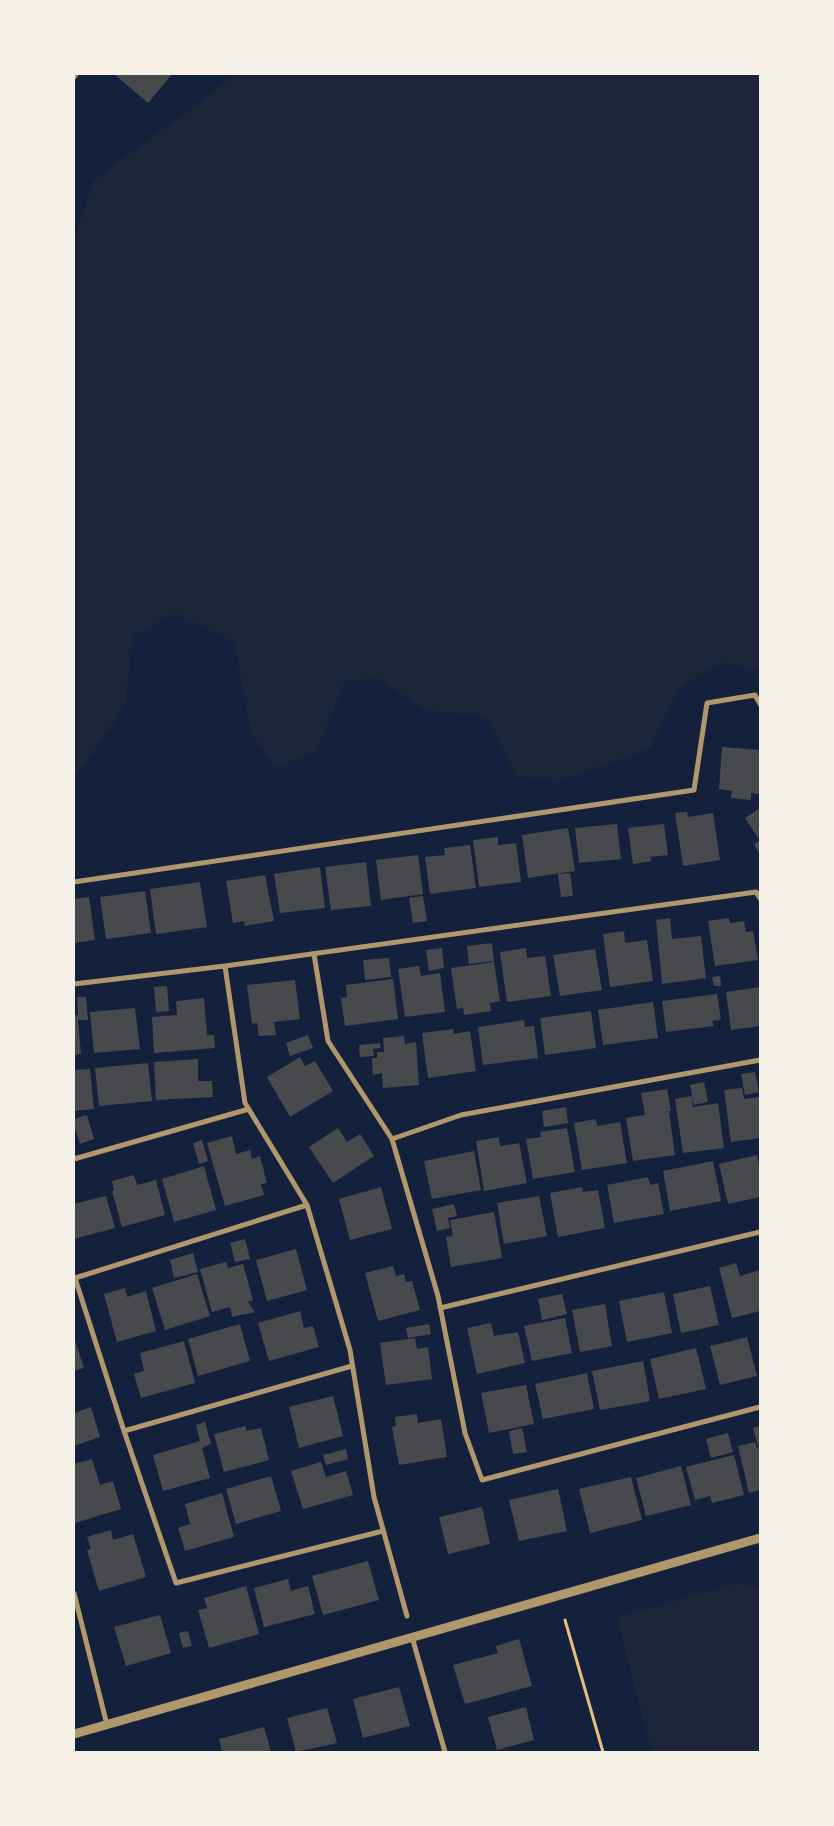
<svg xmlns="http://www.w3.org/2000/svg" width="834" height="1826" viewBox="0 0 834 1826" font-family="'Archivo Narrow',sans-serif">
<style>
.green{fill:#1d2539}
.building{fill:#48494c}
.lines{fill:none;stroke-linecap:round;stroke-linejoin:round}
.path{stroke:#e5c07b;stroke-width:3}
.minor{stroke:#b1986c;stroke-width:5}
.tertiary{stroke:#b1986c;stroke-width:9}
</style>
<rect width="100%" height="100%" fill="#14213d"/>
<path class="green" d="M234 74H760V671L722 663 681 686 651 748 560 781 515 776 486 716 427 711 377 678 345 681 316 752 276 767 251 734 234 642 175 614 134 636 124 709 74 778V241L93 181 204 99Z
M742 1582 760 1591V1752H652L616 1617Z"/>
<path class="building" d="M114 74H172L148 103Z
M722 747 760 750V794L751 793V800L731 798 732 791 719 789Z
M760 808V836L758 838 745 818Z
M687 812 688 817 713 813 720 860 683 866 675 813Z
M617 824 621 859 579 863 575 828Z
M664 824 668 855 650 857 652 861 633 864 628 828Z
M568 828 575 871 528 878 522 835Z
M498 837V845L516 843 521 882 479 887 473 840Z
M760 841V855L754 844Z
M470 845 476 888 430 894 425 857 445 855 444 848Z
M418 855 423 894 381 900 376 860Z
M366 862 371 906 331 910 325 867Z
M320 867 325 908 280 913 274 874Z
M570 873 573 896 561 897 558 874Z
M265 875 274 921 245 926 244 921 233 923 226 881Z
M200 882 207 927 156 934 150 889Z
M145 891 151 933 106 939 100 897Z
M423 896 427 921 413 923 409 898Z
M89 897 95 940 74 943V899Z
M670 918 672 939 701 936 706 978 662 984 656 920Z
M729 918 730 923 744 921 746 932 753 931 758 960 715 966 708 921Z
M624 931 625 943 647 940 653 981 610 987 603 934Z
M492 943 494 961 469 964 467 946Z
M442 948 444 968 429 971 426 950Z
M526 948 527 958 545 956 551 996 507 1002 500 952Z
M595 949 602 990 560 996 553 955Z
M389 958 391 977 365 980 363 960Z
M494 962 500 1001 490 1003 491 1011 464 1015 463 1008 457 1009 451 968Z
M419 966 421 976 440 973 445 1012 405 1017 398 969Z
M720 976 721 986H714L712 977Z
M393 979 398 1019 345 1026 341 998 347 997 346 985Z
M295 980 300 1019 274 1022 276 1035 259 1036 257 1023 252 1024 247 985Z
M167 986 169 1011 156 1012 154 987Z
M760 987V1026L731 1030 726 992Z
M717 994 721 1020 712 1021 714 1026 666 1032 662 1001Z
M77 997H86L88 1020H78L81 1054 74 1055V1016L78 1015Z
M204 998 207 1035H214L215 1048 154 1053 152 1017 177 1015 176 1001Z
M653 1002 658 1038 603 1045 598 1010Z
M135 1008 140 1049 94 1053 90 1012Z
M591 1011 596 1048 545 1055 540 1018Z
M524 1020 525 1027 534 1026 538 1058 483 1065 478 1027Z
M453 1029 454 1034 470 1031 476 1071 428 1078 422 1033Z
M308 1035 313 1048 290 1056 286 1043Z
M404 1036 405 1044 416 1042 419 1085 383 1088 382 1073 373 1075 372 1058H377V1052H384L383 1038Z
M380 1043 381 1048 373 1049 374 1056 360 1057 359 1045Z
M300 1057 305 1066 315 1061 333 1091 290 1117 267 1077Z
M198 1059V1081H212L213 1097 156 1100 154 1062Z
M148 1063 152 1101 99 1106 95 1068Z
M90 1069 94 1109 74 1111V1070Z
M755 1072 759 1092 745 1095 741 1074Z
M704 1082 708 1102 694 1105 690 1085Z
M742 1088 744 1099 760 1097V1138L731 1142 724 1090Z
M667 1089 671 1111 659 1113 669 1112 675 1155 633 1161 626 1118 645 1115 641 1093Z
M692 1096 693 1107 718 1103 724 1148 683 1153 675 1099Z
M566 1107 568 1123 544 1127 542 1111Z
M87 1115 94 1139 80 1144 74 1125V1119Z
M596 1119 597 1126 620 1122 627 1163 582 1170 574 1123Z
M338 1128 347 1142 360 1134 374 1156 333 1183 309 1147Z
M567 1128 575 1172 533 1179 526 1139 541 1137 540 1132Z
M232 1136 236 1154 250 1150 252 1159 260 1156 267 1183 261 1184 264 1195 225 1206 207 1143Z
M499 1137 500 1146 519 1143 527 1183 484 1191 476 1141Z
M202 1140 208 1161 199 1164 193 1143Z
M474 1151 481 1190 432 1199 424 1161Z
M757 1155 760 1172V1197L728 1204 719 1164Z
M713 1161 721 1201 670 1211 663 1171Z
M204 1166 216 1210 174 1222 162 1179Z
M134 1175 137 1185 156 1180 165 1215 122 1227 112 1191H114L112 1181Z
M648 1177 650 1185 658 1183 664 1214 614 1223 607 1185Z
M381 1187 392 1229 350 1240 339 1199Z
M582 1187 583 1192 598 1190 605 1228 558 1237 550 1193Z
M106 1196 115 1228 74 1239V1204Z
M539 1196 547 1236 504 1244 497 1203Z
M454 1204 457 1216 448 1218 450 1228 437 1231 432 1209Z
M494 1212 502 1258 451 1267 446 1237 453 1236 450 1220Z
M245 1239 250 1259 235 1262 230 1243Z
M296 1249 307 1290 267 1301 256 1260Z
M193 1253 198 1272 174 1278 170 1260Z
M226 1262 228 1268 243 1264 253 1300 248 1302 255 1312 232 1317 230 1307 212 1312 200 1269Z
M736 1263 740 1276 760 1270V1311L732 1318 719 1268Z
M393 1266 396 1276 404 1274 406 1282 412 1281 420 1310 378 1321 365 1273Z
M197 1274 210 1316 165 1330 152 1288Z
M710 1286 719 1325 681 1333 673 1294Z
M125 1288 127 1297 146 1291 156 1331 117 1342 104 1294Z
M664 1292 672 1333 627 1342 619 1301Z
M562 1294 567 1314 542 1320 538 1299Z
M605 1304 612 1346 580 1352 572 1310Z
M300 1311 304 1328 313 1326 319 1347 269 1361 258 1323Z
M565 1318 572 1353 532 1361 524 1326Z
M491 1323 494 1336 518 1332 525 1363 477 1374 467 1328Z
M240 1324 250 1361 198 1376 188 1339Z
M429 1324 431 1334 408 1338 406 1328Z
M74 1337 84 1368 74 1371Z
M747 1337 757 1376 720 1385 710 1346Z
M415 1338 417 1349 428 1347 432 1379 386 1385 380 1343Z
M184 1341 195 1383 141 1398 134 1374 144 1371 140 1353Z
M696 1348 706 1389 659 1399 650 1359Z
M643 1361 650 1401 600 1410 592 1371Z
M587 1373 594 1409 543 1419 535 1384Z
M526 1385 534 1424 489 1433 481 1393Z
M333 1396 343 1436 299 1448 289 1407Z
M91 1407 100 1437 74 1446V1413Z
M417 1414 418 1423 441 1419 447 1457 399 1465 392 1427 396 1426 395 1417Z
M205 1422 211 1444 202 1448 210 1478 163 1491 153 1455 200 1441 196 1425Z
M246 1426V1431L261 1428 269 1460 224 1472 214 1434Z
M760 1426V1446H758L753 1428Z
M522 1428 527 1452 513 1454 509 1431Z
M728 1433 733 1452 711 1458 706 1439Z
M755 1442 757 1448 760 1447V1490L749 1493 738 1446Z
M346 1449 348 1459 326 1465 323 1455Z
M734 1455 744 1495 712 1503 710 1496 695 1500 686 1467Z
M92 1459 100 1485 113 1481 121 1509 75 1523 74 1464Z
M321 1462 326 1477 346 1471 353 1495 303 1509 291 1471Z
M681 1466 691 1505 646 1516 636 1478Z
M271 1476 281 1511 236 1524 226 1489Z
M631 1477 642 1520 590 1533 579 1489Z
M558 1489 567 1531 519 1541 509 1500Z
M222 1493 234 1537 185 1551 178 1528 190 1524 185 1504Z
M482 1507 490 1544 448 1554 439 1517Z
M111 1530 113 1540 133 1534 146 1577 99 1591 87 1550 91 1549 87 1537Z
M368 1561 379 1600 323 1615 312 1576Z
M288 1579 291 1591 308 1586 315 1614 264 1627 254 1588Z
M246 1586 259 1634 209 1648 198 1610 207 1608 204 1598Z
M160 1615 171 1653 126 1666 114 1627Z
M188 1631 192 1646 183 1648 179 1633Z
M519 1639 532 1686 465 1704 453 1665 498 1653 496 1646Z
M399 1687 410 1726 363 1738 353 1699Z
M526 1707 534 1740 497 1750 488 1717Z
M327 1708 337 1743 296 1752 287 1718Z
M264 1727 271 1752H222L219 1739Z"/>
<g class="lines">
<path class="path" d="M565 1620 603 1752"/>
<path class="minor" d="M74 77 76 74
M74 882 694 790 707 703 755 695 760 704
M314 954 328 1041 392 1139 438 1296 465 1433 482 1480 760 1407
M225 966 245 1103 307 1205 350 1350 374 1497 407 1616
M74 984 225 966 756 892 760 898
M392 1139 461 1115 760 1060
M74 1159 249 1109
M440 1308 760 1232
M352 1366 124 1431 176 1583 383 1531
M124 1431 75 1278 307 1205
M74 1593 107 1725
M412 1637 445 1752"/>
<path class="tertiary" d="M74 1734 760 1538"/>
</g>
<rect width="834" height="1826" fill="none" stroke="#f6f1e7" stroke-width="150"/>
</svg>
